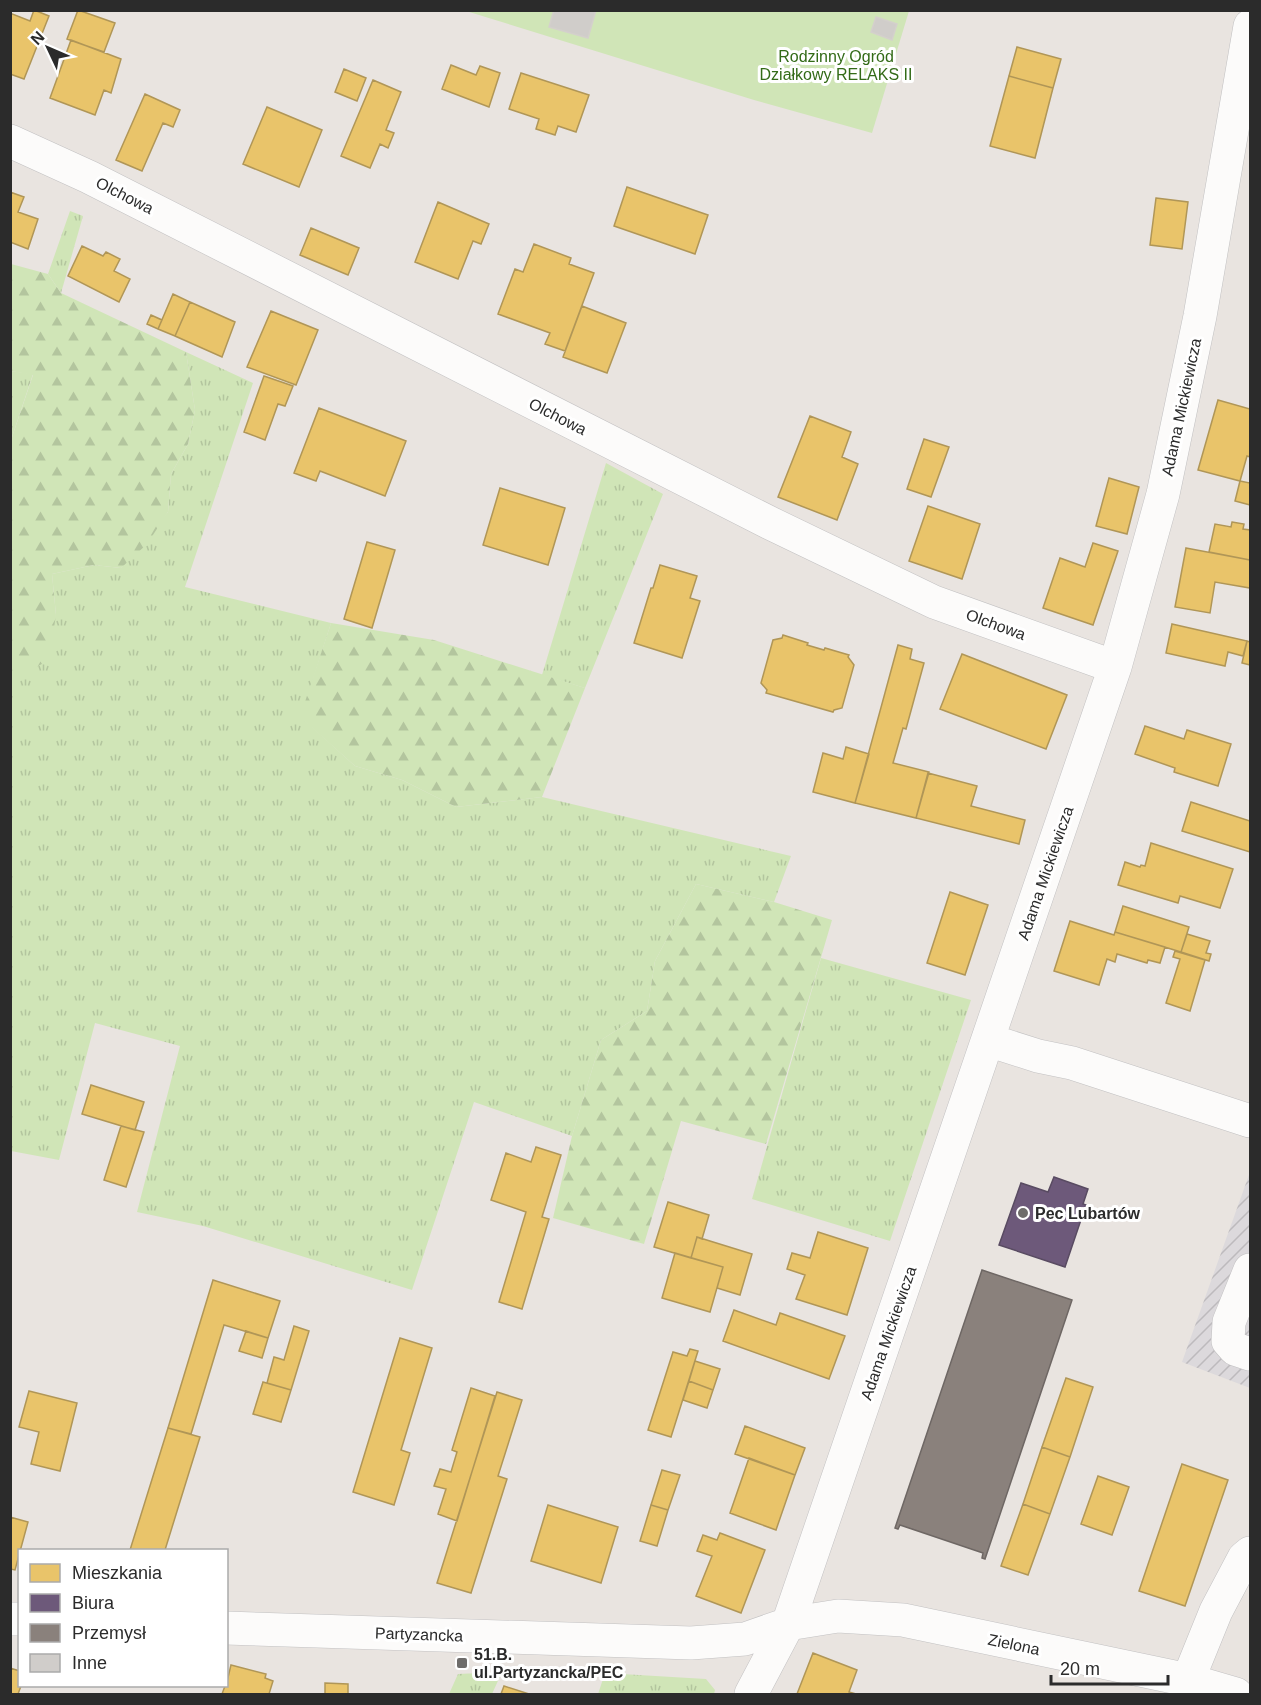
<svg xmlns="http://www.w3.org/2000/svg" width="1261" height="1705" viewBox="0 0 1261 1705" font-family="Helvetica,sans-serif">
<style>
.industrial{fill:url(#industrial-furrows)}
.grass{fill:url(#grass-tufts)}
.forest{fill:url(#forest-firs)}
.garden{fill:#d0e5b7}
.homes{fill:#e9c46a;stroke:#b09657;stroke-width:1.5}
.offices{fill:#6d597a;stroke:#594b62;stroke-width:1.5}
.industry{fill:#8a817c;stroke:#6e6764;stroke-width:1.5}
.building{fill:#d0cdca;stroke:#d4d0cc;stroke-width:1.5}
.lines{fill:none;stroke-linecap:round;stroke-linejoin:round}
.minor-casing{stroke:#c2c1c2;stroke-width:34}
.minor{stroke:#fcfbfa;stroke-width:33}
.poi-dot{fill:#6e6c6a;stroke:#fff;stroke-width:2}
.labels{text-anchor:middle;stroke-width:6;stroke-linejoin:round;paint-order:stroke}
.park-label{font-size:16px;fill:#336b17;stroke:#fff}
.street-label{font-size:16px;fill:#2b2b2b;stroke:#fff}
.poi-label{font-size:16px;font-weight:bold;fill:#2b2b2b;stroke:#fff;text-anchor:start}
</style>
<defs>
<pattern id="industrial-furrows" width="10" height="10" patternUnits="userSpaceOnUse" patternTransform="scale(1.5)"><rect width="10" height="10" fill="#dcd9dc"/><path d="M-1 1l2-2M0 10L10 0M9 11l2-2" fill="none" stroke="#bdbabd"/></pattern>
<pattern id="grass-tufts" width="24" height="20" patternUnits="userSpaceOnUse" patternTransform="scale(1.5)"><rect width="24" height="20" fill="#d0e5b7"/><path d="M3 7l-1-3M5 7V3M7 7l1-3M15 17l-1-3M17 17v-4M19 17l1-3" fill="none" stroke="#b3c59e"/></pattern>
<pattern id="forest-firs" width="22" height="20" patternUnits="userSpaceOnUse" patternTransform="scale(1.5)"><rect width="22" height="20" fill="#d0e5b7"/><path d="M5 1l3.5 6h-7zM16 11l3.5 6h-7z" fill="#b3c59e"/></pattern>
</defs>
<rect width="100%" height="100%" fill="#e9e4e0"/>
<path class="industrial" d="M1250 1172V1388L1182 1362Z"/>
<path class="grass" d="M70 211 83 216 61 293 48 274Z
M186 352 253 383 185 587 331 623 301 717 355 766 402 780 456 807 542 797 791 856 774 902 696 884 655 961 647 1011 601 1040 572 1136 474 1102 412 1290 203 1226 137 1212 180 1046 95 1023 59 1160 11 1151 10 681 22 674 56 615 52 574 94 565 121 568 168 512 171 474 188 444 195 410Z
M11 371 33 374 11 440Z
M606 463 663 494 585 688 542 675Z
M821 958 971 1000 890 1241 752 1199Z
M502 1672 492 1694H449L458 1674Z
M605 1673 706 1679 715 1690 714 1694H598Z"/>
<path class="forest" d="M11 264 48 274 61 293 186 352 195 410 188 444 171 474 168 512 147 544 121 568 94 565 52 574 56 615 49 660 11 681V440L33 375 11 371Z
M331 623 434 640 585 688 542 797 456 807 402 780 355 766 300 717Z
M696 884 774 902 832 920 766 1144 681 1121 644 1244 553 1218 572 1136 601 1040 647 1011 655 961Z"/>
<path class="garden" d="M466 11H909L872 133 754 100Z"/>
<path class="homes" d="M34 10 49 16 24 79 10 74V13L30 21Z
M78 10 115 23 104 52 67 39Z
M71 40 121 59 111 93 104 90 95 115 50 98Z
M1017 47 1061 59 1053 88 1009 76Z
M451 65 476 75 480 66 500 73 489 107 442 89Z
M344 69 366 78 357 101 335 92Z
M521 73 589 95 576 132 558 126 555 135 536 129 539 119 509 109Z
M1009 76 1053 88 1035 158 990 146Z
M373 80 401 92 386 130 394 133 388 148 380 144 370 168 341 156Z
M145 94 180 110 173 127 163 123 142 171 116 160Z
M267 107 322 130 299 187 243 164Z
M627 187 708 215 695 254 614 226Z
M10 192 24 197 18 212 38 219 28 249 10 242Z
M1156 198 1188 202 1182 249 1150 245Z
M438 202 489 224 481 244 473 241 458 279 415 262Z
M311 228 359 248 348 275 300 255Z
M534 244 571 258 569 264 594 273 565 351 545 344 550 333 498 314 515 269 523 272Z
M82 246 103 256 106 252 120 259 114 271 130 279 119 302 68 276Z
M173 294 190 302 175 336 158 329Z
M190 302 235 322 222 357 175 336Z
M582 306 626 323 607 373 563 357Z
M271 311 318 330 296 385 247 367Z
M151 315 162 320 158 329 147 324Z
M264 376 293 386 285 406 278 404 265 440 244 432Z
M1218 400 1250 409V457L1247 456 1240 481 1198 470Z
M319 408 406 441 385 496 320 471 316 481 294 473Z
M810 416 851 432 842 457 858 464 837 520 778 497Z
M924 439 949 447 931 497 907 489Z
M1109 478 1139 487 1127 534 1096 526Z
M1240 481 1250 483V505L1235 501Z
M500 488 565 508 548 565 483 545Z
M928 506 980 524 962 579 909 561Z
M1232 522 1244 524 1243 529 1250 530V560L1209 552 1215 524 1231 527Z
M367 542 395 550 372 628 344 619Z
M1093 543 1118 551 1093 625 1043 608 1060 558 1085 567Z
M1186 548 1250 560V588L1215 582 1210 613 1175 607Z
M660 565 697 576 690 598 700 601 682 658 634 643 651 588H653Z
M1172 624 1247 641 1243 656 1228 652 1225 666 1166 653Z
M783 635 808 643 807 645 824 650 825 648 849 655 848 657 854 665 842 708 834 710 833 712 766 693 767 690 761 683 773 640 782 638Z
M1247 641 1250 642V665L1242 663Z
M898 645 912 649 910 659 924 663 906 729 903 728 893 763 929 772 916 818 855 803Z
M962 654 1067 695 1046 749 940 709Z
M1145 726 1184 739 1187 730 1231 744 1218 786 1174 772 1175 768 1135 754Z
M846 747 869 754 855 803 813 792 823 753 843 759Z
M928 773 977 786 971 806 1025 820 1019 844 916 818Z
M1191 802 1250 821V852L1182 831Z
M1151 843 1233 869 1220 908 1180 896 1178 903 1118 885 1125 862 1140 867 1141 865 1145 866Z
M950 892 988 905 965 975 927 963Z
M1123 906 1189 927 1181 952 1115 932Z
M1070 921 1114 935 1115 932 1165 947 1160 963 1148 960 1147 963 1117 954 1115 962 1107 959 1099 985 1054 971Z
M1187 934 1210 941 1206 953 1211 954 1209 961 1181 952Z
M1175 951 1205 960 1190 1011 1166 1003 1180 959 1173 957Z
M91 1085 144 1102 135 1130 82 1114Z
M121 1126 144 1132 126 1187 104 1180Z
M536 1147 561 1155 542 1217 549 1219 522 1309 499 1302 526 1212 491 1200 506 1153 531 1162Z
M668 1202 709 1215 702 1239 697 1237 691 1258 654 1247Z
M818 1232 868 1248 847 1315 796 1299 805 1275 787 1269 792 1253 810 1258Z
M697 1237 752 1254 740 1295 717 1288 723 1267 691 1258Z
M675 1253 723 1267 710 1312 662 1298Z
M213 1280 280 1301 268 1338 224 1325 191 1434 168 1428Z
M734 1310 776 1325 780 1313 845 1336 829 1379 723 1341Z
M294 1326 309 1331 291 1390 267 1383 274 1357 284 1360Z
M246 1331 268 1338 262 1358 239 1351Z
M400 1338 432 1348 401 1450 410 1453 394 1505 353 1492Z
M690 1349 698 1351 671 1437 648 1430 673 1352 687 1356Z
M695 1361 720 1369 713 1390 689 1381Z
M1066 1378 1093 1387 1070 1457 1042 1447Z
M689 1381 713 1390 707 1408 683 1400Z
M263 1382 291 1390 281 1422 253 1414Z
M471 1388 495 1396 457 1521 438 1514 446 1489 434 1486 440 1469 451 1472 457 1452 452 1450Z
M29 1391 77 1403 60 1471 31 1464 39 1432 19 1427Z
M497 1392 522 1400 498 1476 507 1479 471 1593 437 1583Z
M745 1426 805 1448 795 1475 735 1454Z
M168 1428 200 1437 165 1550H130Z
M1042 1447 1070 1457 1050 1514 1023 1504Z
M749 1458 795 1475 776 1530 730 1513Z
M1182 1464 1228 1480 1185 1606 1139 1591Z
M662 1470 680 1475 668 1510 651 1505Z
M1098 1476 1129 1487 1112 1535 1081 1524Z
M1023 1504 1050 1514 1028 1575 1001 1566Z
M548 1505 618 1527 601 1583 531 1561Z
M651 1505 668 1510 657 1546 640 1541Z
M10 1517 28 1522 15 1570 10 1569Z
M720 1533 765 1550 741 1613 696 1596 712 1556 697 1551 703 1535 717 1540Z
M813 1653 857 1670 849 1692 856 1694H797Z
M231 1665 266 1674 265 1678 273 1681 269 1694H222L225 1686H226Z
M10 1668 20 1671 21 1686 18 1694H10Z
M325 1683 348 1684V1694H325Z
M504 1686 529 1694H501Z"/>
<path class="offices" d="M1054 1177 1088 1189 1083 1204 1086 1205 1065 1267 999 1245 1021 1183 1048 1192Z"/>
<path class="industry" d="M982 1270 1072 1300 985 1559 982 1558 983 1553 900 1525 898 1529 895 1528Z"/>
<path class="building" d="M554 10H596L588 38 549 27Z
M876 17 897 24 892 40 871 32Z"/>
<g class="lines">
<g class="minor-casing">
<path id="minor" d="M10 141 89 177 770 523 934 602 1115 667
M988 1040 1038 1056 1072 1063 1250 1121
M1250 1270 1229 1322 1228 1341 1235 1349 1250 1354
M10 1619H20
M226 1628 691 1643 745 1639 788 1624 838 1616 903 1620 1188 1680 1236 1694
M1188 1680 1216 1611 1244 1558 1250 1553
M751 1694 788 1624 1115 667 1163 494 1200 316 1250 26"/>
</g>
<use href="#minor" class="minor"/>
</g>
<g class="poi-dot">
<circle cx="1023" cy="1213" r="6"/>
<rect x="456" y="1657" width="12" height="12" rx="3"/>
</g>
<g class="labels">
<g class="park-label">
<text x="836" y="62">Rodzinny Ogród<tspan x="836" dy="18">Działkowy RELAKS II</tspan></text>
</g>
<g class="street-label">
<text transform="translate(125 195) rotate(27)" y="6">Olchowa</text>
<text transform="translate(1181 407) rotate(-78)" y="6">Adama Mickiewicza</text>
<text transform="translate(558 416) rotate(27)" y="6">Olchowa</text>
<text transform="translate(996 624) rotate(20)" y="6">Olchowa</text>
<text transform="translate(1045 873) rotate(-71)" y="6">Adama Mickiewicza</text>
<text transform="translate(888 1333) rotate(-71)" y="6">Adama Mickiewicza</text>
<text transform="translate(419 1634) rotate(2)" y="6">Partyzancka</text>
<text transform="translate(1014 1644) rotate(12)" y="6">Zielona</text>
</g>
<g class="poi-label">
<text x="1035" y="1219">Pec Lubartów</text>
<text x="474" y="1660">51.B.<tspan x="474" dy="18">ul.Partyzancka/PEC</tspan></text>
</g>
</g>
<rect width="1261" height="1705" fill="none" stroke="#2b2b2b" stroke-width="24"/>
<rect x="18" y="1549" width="210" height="138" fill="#ffffff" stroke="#aaaaaa" stroke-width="1.5"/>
<rect x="30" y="1564" width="30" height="18" fill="#e9c46a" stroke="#aaaaaa" stroke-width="1.5"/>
<text x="72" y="1579" font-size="18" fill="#2b2b2b">Mieszkania</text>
<rect x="30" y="1594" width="30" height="18" fill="#6d597a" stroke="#aaaaaa" stroke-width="1.5"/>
<text x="72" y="1609" font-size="18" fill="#2b2b2b">Biura</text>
<rect x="30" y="1624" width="30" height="18" fill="#8a817c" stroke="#aaaaaa" stroke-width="1.5"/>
<text x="72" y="1639" font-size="18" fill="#2b2b2b">Przemysł</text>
<rect x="30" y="1654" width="30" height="18" fill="#d0cdca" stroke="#aaaaaa" stroke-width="1.5"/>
<text x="72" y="1669" font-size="18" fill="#2b2b2b">Inne</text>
<g transform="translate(48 48) rotate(314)" stroke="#ffffff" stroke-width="4.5" paint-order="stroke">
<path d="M0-4.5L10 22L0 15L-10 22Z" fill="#2b2b2b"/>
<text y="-9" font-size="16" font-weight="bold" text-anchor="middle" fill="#2b2b2b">N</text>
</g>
<path d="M1051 1675v9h117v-9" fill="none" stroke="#2b2b2b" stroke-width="3"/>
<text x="1060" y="1675" font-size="18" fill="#2b2b2b" stroke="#ffffff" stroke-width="4.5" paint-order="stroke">20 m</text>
</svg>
